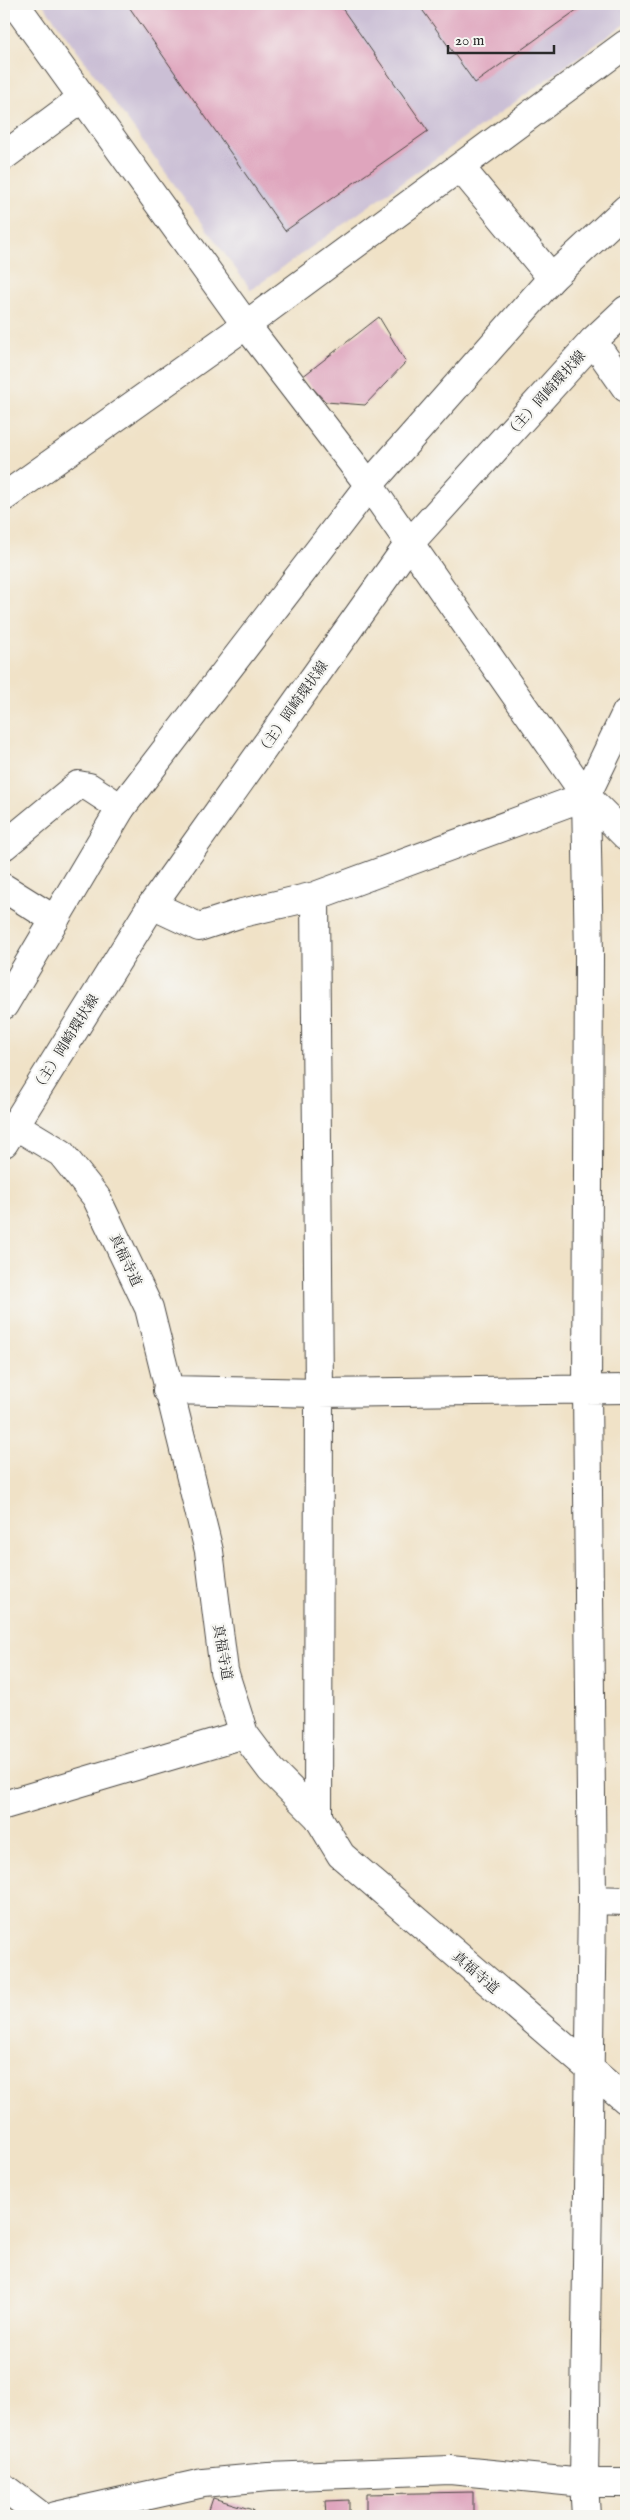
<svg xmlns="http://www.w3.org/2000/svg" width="630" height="2520" viewBox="0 0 630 2520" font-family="'IM FELL English','Noto Serif JP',serif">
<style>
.industrial{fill:#cbbfd5}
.building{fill:#dfa5bd}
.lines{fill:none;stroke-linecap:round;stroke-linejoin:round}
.minor-casing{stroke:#494642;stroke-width:30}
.primary-casing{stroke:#494642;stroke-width:30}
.minor{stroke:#fff;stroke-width:28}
.primary{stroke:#fff;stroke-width:28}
.labels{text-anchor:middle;stroke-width:4.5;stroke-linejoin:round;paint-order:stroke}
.street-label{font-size:14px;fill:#2b2b2b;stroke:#f6f6f2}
</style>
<rect width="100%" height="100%" fill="#f6f6f2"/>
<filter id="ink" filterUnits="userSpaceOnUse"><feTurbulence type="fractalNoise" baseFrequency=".02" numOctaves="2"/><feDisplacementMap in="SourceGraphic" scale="10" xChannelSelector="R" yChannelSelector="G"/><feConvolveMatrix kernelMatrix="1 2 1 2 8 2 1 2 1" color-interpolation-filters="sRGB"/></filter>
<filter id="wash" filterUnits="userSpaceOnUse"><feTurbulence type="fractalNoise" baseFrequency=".0096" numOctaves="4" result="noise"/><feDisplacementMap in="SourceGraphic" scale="20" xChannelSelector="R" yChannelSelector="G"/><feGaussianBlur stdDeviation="1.12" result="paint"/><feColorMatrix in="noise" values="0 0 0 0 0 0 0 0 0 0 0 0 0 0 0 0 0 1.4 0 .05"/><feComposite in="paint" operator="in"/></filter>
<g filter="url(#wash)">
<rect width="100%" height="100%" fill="#f0e2c7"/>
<path class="industrial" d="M43 4H626V23L251 290Z"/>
<g id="blocks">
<path class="building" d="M127 4H339L428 131 285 231Z
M418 4H585L475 83Z
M379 317 406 362 365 405 326 402 302 377Z
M473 2492V2516H366V2494Z
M213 2498 253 2510 251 2516H207Z
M349 2500V2516H326L325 2501Z"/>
</g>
</g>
<g filter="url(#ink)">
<use href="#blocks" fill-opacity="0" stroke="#494642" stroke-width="1"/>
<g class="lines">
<g class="minor-casing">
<path id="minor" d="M15 4 246 325 369 485 586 796 626 836
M4 156 82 98
M460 167 552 278
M593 341 626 388
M4 497 246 325 626 44
M4 846 78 785 89 787 121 808
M4 888 55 920
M315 896 319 1393 318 1817
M152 905 199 927 242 913 315 896 586 796
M13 1124 61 1153 96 1197 149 1308 209 1551 224 1671 244 1734 271 1770 318 1817 341 1855 626 2100
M167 1390 319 1393 626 1389
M4 1805 244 1734
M592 1900 626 1901
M4 2488 41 2516
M56 2516 203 2483 268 2477 450 2470 584 2483H626
M586 2516 584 2483 592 1900 587 1389 589 957 586 796 626 713"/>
</g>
<g class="primary-casing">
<path id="primary" d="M4 1005 121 808 369 485 552 278 626 209
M4 1143 152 905 409 544 593 341 626 310"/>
</g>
<use href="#minor" class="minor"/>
<use href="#primary" class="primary"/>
</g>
</g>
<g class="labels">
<g class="street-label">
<text transform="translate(545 394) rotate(-48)" y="5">（主）岡崎環状線</text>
<text transform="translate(292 708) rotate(-55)" y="5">（主）岡崎環状線</text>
<text transform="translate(65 1043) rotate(-58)" y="5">（主）岡崎環状線</text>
<text transform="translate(126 1260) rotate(65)" y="5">真福寺道</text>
<text transform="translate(223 1652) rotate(80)" y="5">真福寺道</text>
<text transform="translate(476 1972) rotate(41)" y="5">真福寺道</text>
</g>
</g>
<rect width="630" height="2520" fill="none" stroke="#f6f6f2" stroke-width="20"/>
<path d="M448 45v8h106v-8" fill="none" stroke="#2b2b2b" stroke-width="2.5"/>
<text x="455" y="45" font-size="15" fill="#2b2b2b" stroke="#f6f6f2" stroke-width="4" paint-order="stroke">20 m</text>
</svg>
